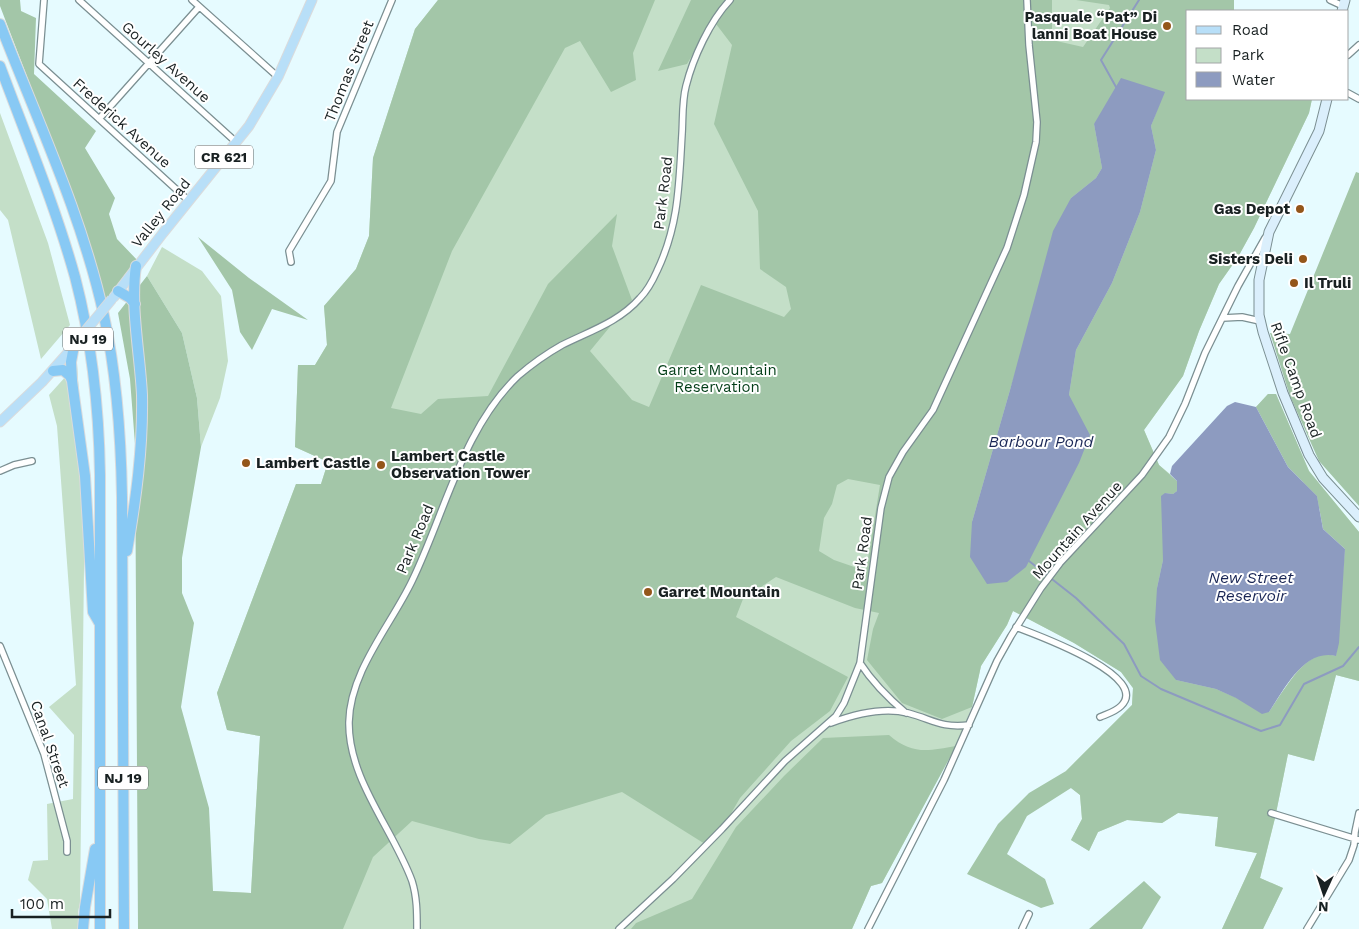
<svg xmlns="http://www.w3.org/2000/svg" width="1359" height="929" viewBox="0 0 1359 929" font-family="'Work Sans',sans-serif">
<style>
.green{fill:#c4dfc8}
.forest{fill:#a3c6a8;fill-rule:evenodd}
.water{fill:#8d9bc0}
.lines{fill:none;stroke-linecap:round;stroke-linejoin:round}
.stream{stroke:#8d9bc0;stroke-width:2}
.street-casing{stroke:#7b8f92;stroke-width:8}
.secondary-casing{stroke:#7b8f92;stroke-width:11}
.primary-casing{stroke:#dadbdc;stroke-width:11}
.highway-casing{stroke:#dadbdc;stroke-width:12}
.street{stroke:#fff;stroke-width:5.5}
.secondary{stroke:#dbeffc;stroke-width:9}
.primary{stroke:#b8dff8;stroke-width:9}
.highway{stroke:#88c9f4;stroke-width:10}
.primary-bridge-casing{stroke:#dadbdc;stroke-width:11;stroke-linecap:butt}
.primary-bridge{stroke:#b8dff8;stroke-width:9}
.poi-dot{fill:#94561a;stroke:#fff;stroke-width:2}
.labels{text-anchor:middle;stroke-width:4;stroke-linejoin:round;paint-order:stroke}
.shield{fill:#fff;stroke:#5e6464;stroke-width:1}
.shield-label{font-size:14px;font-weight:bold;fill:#192122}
.poi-label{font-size:15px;font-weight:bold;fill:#192122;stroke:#fff;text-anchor:start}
.street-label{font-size:15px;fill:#192122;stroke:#fff}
.park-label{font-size:15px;fill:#023d17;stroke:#fff}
.water-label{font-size:16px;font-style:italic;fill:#192655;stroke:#fff}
</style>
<rect width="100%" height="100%" fill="#e6fbff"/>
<path class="green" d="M438 0H1234V11H1188V99H1312L1309 113 1254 228 1238 257 1219 284 1199 331 1183 376 1144 430 1159 465 1170 474 1269 712 1297 671 1345 549 1256 407 1268 394H1276L1309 471 1359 532V681L1336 675 1314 761 1288 754 1275 818 1260 878 1283 888 1263 929H1222L1257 853 1215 846 1218 817 1178 813 1162 823 1127 820 1098 832 1089 851 1071 840 1082 819 1080 795 1071 788 1066 771 1132 705 1133 688 1121 672 1074 643 1013 611 1007 625 981 666 972 707 956 746 882 883 871 886 852 929H175L213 891 251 893 260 736 227 730 217 693 296 484H321L328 462 295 447 298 365H315L327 345 324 306 356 269 369 236 373 158 415 29Z
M0 113 48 243 70 325 41 359 8 220 0 210Z
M162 247 202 271 221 296 228 361 220 398 201 447 197 398 182 333 147 276Z
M77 364 85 484 80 903 78 912V929H52L47 899 28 880 33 861 48 860 47 804 73 799 74 735 49 707 76 685 57 426 49 395Z"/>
<path class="forest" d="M0 0H20L21 11 36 18 34 74 96 131 85 148 115 198 109 214 117 239 139 262 110 300 105 298 70 189 0 6Z
M438 0H655L633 53 636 80 611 92 580 41 565 48 452 251 391 408 421 414 438 399 488 396 548 284 617 214 612 246 632 300 590 351 632 400 649 407 701 285 784 317 791 309 786 287 760 269 758 211 714 124 732 45 713 20 687 64 658 71 691 0H1052V40L1083 47 1110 8 1109 5 1076 0H1234V11H1188V99H1312L1309 113 1254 228 1238 257 1219 284 1199 331 1183 376 1144 430 1159 465 1177 481V491L1173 494 1165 493 1163 560 1157 588 1176 680 1216 689 1269 712C1280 696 1301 659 1321 655 1326 653 1331 655 1336 656L1345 549 1323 529 1317 496 1288 467 1256 407 1268 394H1276L1309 471 1359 532V681L1336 675 1314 761 1288 754 1275 818 1260 878 1283 888 1263 929H1222L1257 853 1215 846 1218 817 1178 813 1162 823 1127 820 1098 832 1089 851 1071 840 1082 819 1080 795 1071 788 1027 816 1007 854 1045 879 1054 904 1041 908 967 874 998 824 1029 793 1066 771 1132 705 1133 688 1121 672 1074 643 1013 611 1007 625 981 666 972 707 942 719 902 703 867 660 873 629 879 613 855 608 776 577 743 599 736 617 848 677 830 711 791 741 740 798 722 829 705 844 622 792 546 815 510 844 479 839 412 821 373 857 343 929H138L135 444 130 379 118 313 147 276 182 333 197 398 201 447 182 558V593L194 623 181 707 209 808 213 891 251 893 260 736 227 730 217 693 296 484H321L328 462 295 447 298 365H315L327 345 324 306 356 269 369 236 373 158 415 29ZM1164 92 1151 126 1156 150 1140 212 1112 283 1076 350 1069 395 972 522 1010 390 1071 198 1096 178 1102 168 1094 124ZM848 479 880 485 866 571 834 560 819 551 824 518 832 504 837 485Z
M1356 172 1359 173V506L1319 461 1290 396 1270 333 1290 334Z
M198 237 249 278 308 320 272 309 252 350 240 332 232 290Z
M889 735C912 755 928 751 956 746L882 883 871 886 852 929H631L636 923 692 899 736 827 784 776 823 738Z
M1144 881 1161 897 1142 929H1089Z"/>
<path class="water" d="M1121 78 1165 92 1151 126 1156 150 1140 212 1112 283 1076 350 1069 395 1090 435 1079 463 1026 567 1007 582 987 584 970 557 972 522 1010 390 1053 231 1071 198 1096 178 1102 168 1094 124Z
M1235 402 1256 407 1288 467 1317 496 1323 529 1345 549 1339 643 1336 656C1304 648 1284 690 1269 712L1262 714 1236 698 1216 689 1176 680 1160 660 1155 621 1157 588 1163 560 1161 496 1165 493 1173 494 1177 491V481L1170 474 1172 466 1227 406Z"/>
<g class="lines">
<path class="stream" d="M1116 87 1101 60 1139 0
M1029 561 1076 598 1124 644 1141 676 1161 689 1261 731 1280 725 1304 684 1343 666 1359 647"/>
<g class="street-casing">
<path id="street" d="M44 0 39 64 189 201
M79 0 236 142
M192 0 278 77
M1330 0 1343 6
M1348 55 1359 45
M1348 93 1359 99
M99 119 199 7
M291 262 289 251 331 181 337 132 392 0
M1223 318 1242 317 1260 321
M0 471 14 465 32 461
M1016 627C1034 634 1152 676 1121 706 1115 712 1107 714 1100 717
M0 646 44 754 67 841V852
M860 663C873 683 888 698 906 713
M831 723C855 714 883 707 908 713 934 720 940 728 969 725
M1271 813 1359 840
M417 929C417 913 417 897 412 881 393 829 348 779 349 722 350 671 391 625 412 581 445 513 463 428 518 376 532 364 546 354 562 345 590 331 619 322 640 298 647 291 653 280 657 271 679 225 679 184 682 134 683 119 682 101 686 86 693 58 710 21 730 0
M619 929 673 879 722 829 785 761 836 716 844 703 860 663 881 508 889 477 903 452 933 410 1007 248 1024 195 1036 142 1037 122 1029 45 1027 0
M868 929 944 780 997 661 1011 636 1041 588 1060 563 1142 475 1169 437 1185 404 1205 353 1238 286 1265 238
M1022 929 1029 914
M1307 929 1349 860 1354 845 1355 832 1359 813"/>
</g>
<g class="secondary-casing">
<path id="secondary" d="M1342 11 1345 0
M1327 99 1319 131 1269 232 1259 280V315L1263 332 1283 393 1309 455 1323 478 1359 517"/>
</g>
<g class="primary-casing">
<path id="primary" d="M114 297 163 233 249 126 278 77 312 0
M0 422 42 382 74 346"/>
</g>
<g class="highway-casing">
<path id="highway" d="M0 24C37 120 82 215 104 316 117 376 121 436 122 497L124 929
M0 66C26 136 55 205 75 277 92 342 99 408 100 475V929
M118 291 130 298 135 304
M53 371 63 370 70 376 72 381 85 476 93 612 100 624
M72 380 71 362 74 346
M127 551C136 499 143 448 142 395 140 353 130 307 136 266
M83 929 85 907 95 849"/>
</g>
<use href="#street" class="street"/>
<use href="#secondary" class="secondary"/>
<use href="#primary" class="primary"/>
<use href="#highway" class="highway"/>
<g class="primary-bridge-casing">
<path id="primary-bridge" d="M77 341 112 299"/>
</g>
<use href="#primary-bridge" class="primary-bridge"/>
</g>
<g class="poi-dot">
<circle cx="1167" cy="26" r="5"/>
<circle cx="1300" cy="209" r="5"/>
<circle cx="1303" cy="259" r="5"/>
<circle cx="1294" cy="283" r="5"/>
<circle cx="246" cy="463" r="5"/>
<circle cx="381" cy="465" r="5"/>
<circle cx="648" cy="592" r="5"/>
</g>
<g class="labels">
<g class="shield">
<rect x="195" y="145.5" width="58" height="23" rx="4"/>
<rect x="63" y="327.5" width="50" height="23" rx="4"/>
<rect x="98" y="766.5" width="50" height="23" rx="4"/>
</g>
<g class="shield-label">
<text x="224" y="162">CR 621</text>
<text x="88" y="344">NJ 19</text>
<text x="123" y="783">NJ 19</text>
</g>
<g class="poi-label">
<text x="1157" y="22" text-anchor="end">Pasquale “Pat” Di<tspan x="1157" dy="17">lanni Boat House</tspan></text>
<text x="1290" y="214" text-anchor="end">Gas Depot</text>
<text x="1293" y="264" text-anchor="end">Sisters Deli</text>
<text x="1304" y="288">Il Truli</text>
<text x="391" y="461">Lambert Castle<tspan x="391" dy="17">Observation Tower</tspan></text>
<text x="256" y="468">Lambert Castle</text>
<text x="658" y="597">Garret Mountain</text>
</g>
<g class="street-label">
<text transform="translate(166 62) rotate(42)" y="5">Gourley Avenue</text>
<text transform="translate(349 71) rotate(-68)" y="5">Thomas Street</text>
<text transform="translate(122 123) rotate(42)" y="5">Frederick Avenue</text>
<text transform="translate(663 193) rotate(-83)" y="5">Park Road</text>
<text transform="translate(161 213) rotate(-51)" y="5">Valley Road</text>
<text transform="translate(1296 380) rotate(70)" y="5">Rifle Camp Road</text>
<text transform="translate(1077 530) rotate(-48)" y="5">Mountain Avenue</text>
<text transform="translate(415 539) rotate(-67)" y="5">Park Road</text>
<text transform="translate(862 553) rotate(-82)" y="5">Park Road</text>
<text transform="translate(50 744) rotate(71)" y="5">Canal Street</text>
</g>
<g class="park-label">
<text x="717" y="375">Garret Mountain<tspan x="717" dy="17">Reservation</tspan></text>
</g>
<g class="water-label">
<text x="1041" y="447">Barbour Pond</text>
<text x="1251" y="583">New Street<tspan x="1251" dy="18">Reservoir</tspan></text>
</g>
</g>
<rect x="1186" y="10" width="162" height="90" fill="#ffffff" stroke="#a3a6a7"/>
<rect x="1196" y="26" width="25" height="8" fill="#b8dff8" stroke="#a3a6a7"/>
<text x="1232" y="35" font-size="15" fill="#192122">Road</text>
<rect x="1196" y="48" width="25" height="15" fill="#c4dfc8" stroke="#a3a6a7"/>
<text x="1232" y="60" font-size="15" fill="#192122">Park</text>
<rect x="1196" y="72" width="25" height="15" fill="#8d9bc0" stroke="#a3a6a7"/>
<text x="1232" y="85" font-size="15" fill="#192122">Water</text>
<g transform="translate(1324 894) rotate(183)" stroke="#ffffff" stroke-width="4" paint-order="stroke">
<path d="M0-4L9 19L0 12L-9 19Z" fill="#192122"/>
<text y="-8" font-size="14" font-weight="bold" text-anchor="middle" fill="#192122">N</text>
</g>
<path d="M12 909v8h98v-8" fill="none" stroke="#192122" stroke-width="2.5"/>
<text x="20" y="909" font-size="15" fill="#192122" stroke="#ffffff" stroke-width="4" paint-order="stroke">100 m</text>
</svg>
